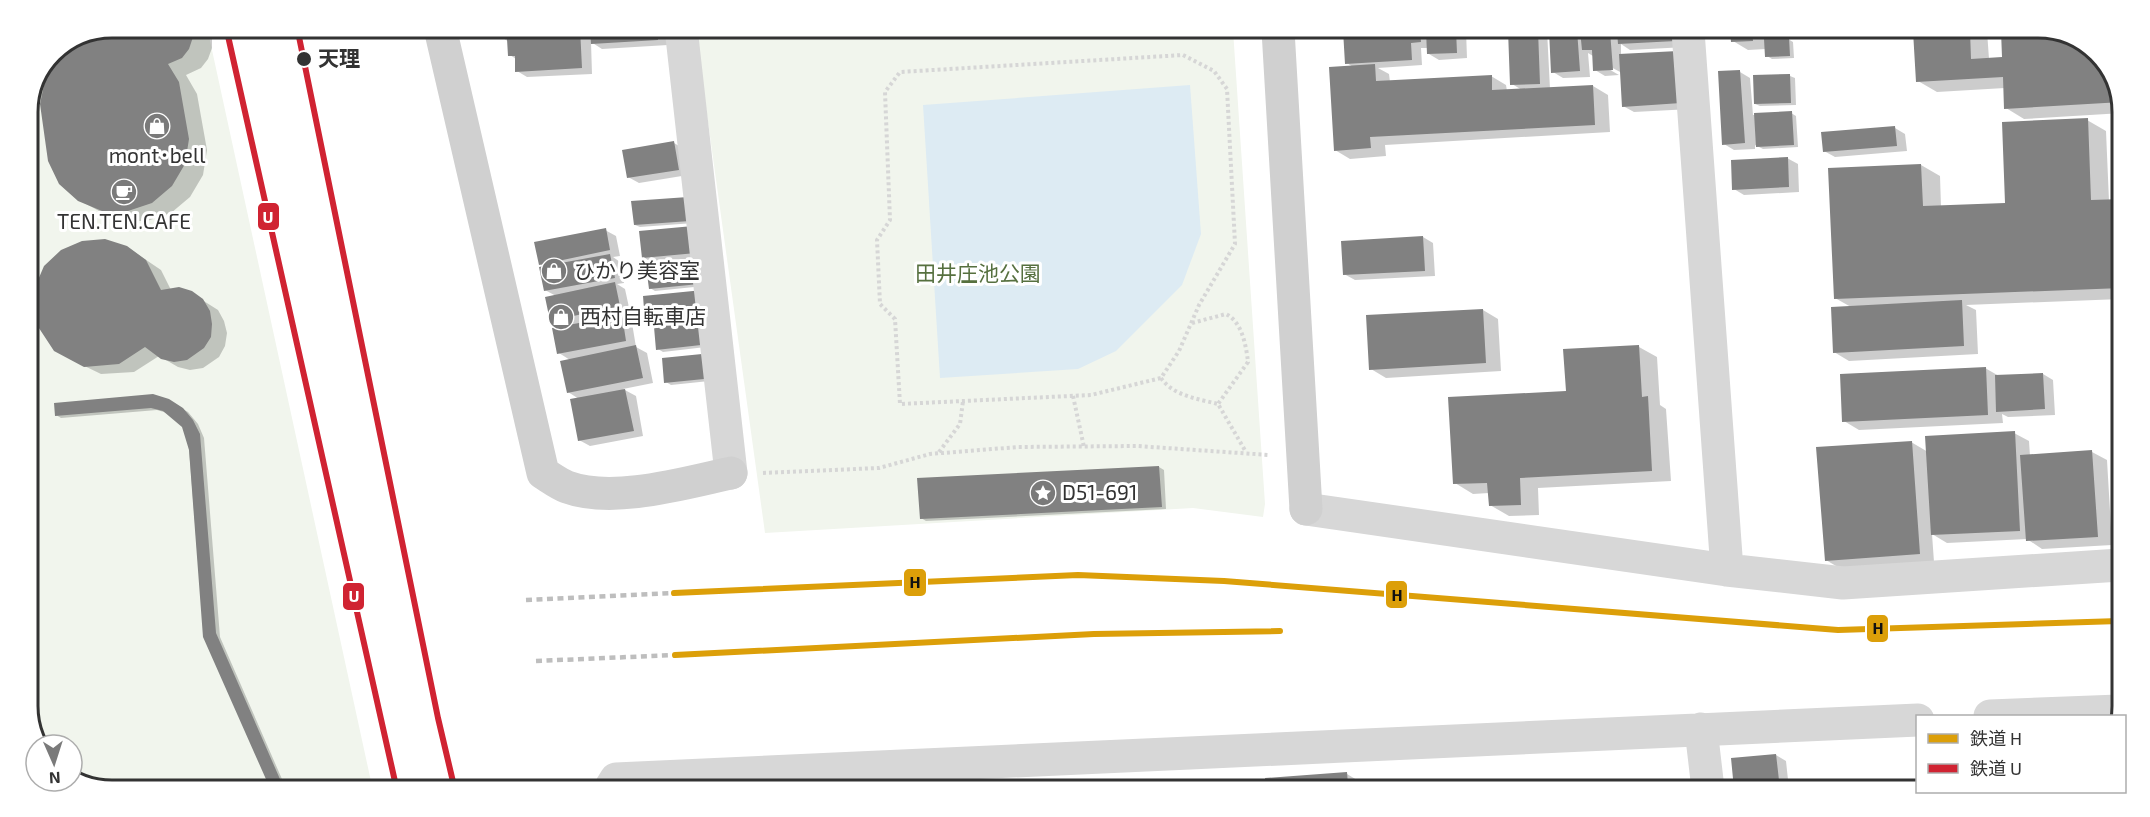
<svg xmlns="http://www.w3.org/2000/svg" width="2150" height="817" viewBox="0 0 2150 817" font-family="'Exo 2','Noto Sans JP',sans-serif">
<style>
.green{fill:#f1f5ed}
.water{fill:#ddebf3}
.shadow{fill:#0003}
.building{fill:#818181}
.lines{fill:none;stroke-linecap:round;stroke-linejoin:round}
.path{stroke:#d6d6d6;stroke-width:4;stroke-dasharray:3 3;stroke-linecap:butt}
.street{stroke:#d7d7d7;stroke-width:33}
.secondary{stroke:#d0d0d0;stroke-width:33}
.rail{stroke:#bebebe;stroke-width:4.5;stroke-dasharray:6 4.5;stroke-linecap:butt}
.rail-1-casing{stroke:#fff;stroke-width:10}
.rail-2-casing{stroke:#fff;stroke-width:10}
.rail-1{stroke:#dc9f09;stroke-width:6}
.rail-2{stroke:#d02332;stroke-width:6}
.stop-dot{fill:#333;stroke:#fff;stroke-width:2}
.labels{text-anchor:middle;stroke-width:6;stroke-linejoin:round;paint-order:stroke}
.stop-label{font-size:21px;font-weight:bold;fill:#333;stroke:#fff;text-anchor:start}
.poi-label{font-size:21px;fill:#333;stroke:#fff;text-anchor:start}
.park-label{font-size:21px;fill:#56703f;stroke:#fff}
.rim{fill:none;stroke:#333;stroke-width:3}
.line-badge{stroke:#fff;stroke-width:2}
.badge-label{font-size:16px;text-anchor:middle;font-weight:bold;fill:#fff}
.pale-badge-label{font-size:16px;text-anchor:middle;font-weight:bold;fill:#111}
</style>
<rect width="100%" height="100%" fill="#fff"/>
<path class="green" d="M112 27H207L372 786 84 785 72 777V745H40L27 711V107L52 52Z
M695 28 1233 30 1265 504 1263 517 1193 508 765 533Z"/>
<path class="water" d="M1190 85 1201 234 1182 285 1116 351 1078 369 940 378 923 105Z"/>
<path class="shadow" d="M112 27H115L118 39 128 40V27H208L212 36V48L208 59 201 68 186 75 197 94 207 150 203 175 190 197 171 213 147 221H122L99 211 79 200 43 99 30 101 52 52Z
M532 28H584L592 32 591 28H667L668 45 602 49 591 42 592 74 527 77 517 71 516 59 510 55 509 42 503 38 502 30Z
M1345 30H1466L1467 58 1439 60 1429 54 1428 48H1421L1422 65 1378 68 1389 74 1390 82 1491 76 1506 85 1507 91 1522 90 1512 84 1509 30H1547L1550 89 1593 86 1608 95 1610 132 1385 145 1386 156 1350 159 1335 150 1353 67 1347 63Z
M1550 30 1685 31 1686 47 1630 50 1621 44V56L1691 109 1634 112 1623 106 1622 73 1607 65 1605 67 1619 75 1605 76 1595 70 1593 56 1588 53 1590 77 1563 78 1553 72Z
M1732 31H1766L1767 40 1788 39 1793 42 1794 58 1772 59 1767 56 1766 49 1748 50 1733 41Z
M1915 31H1987L1989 59 2004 58 2002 31 2066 32 2106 60 2123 106V113L2024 119 2006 108 2005 88 1937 92 1918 81Z
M1740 72 1750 78 1753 115 1791 113 1796 116 1798 147 1763 149 1755 145V149L1734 150 1724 144Z
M1790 76 1795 78 1796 105 1760 106 1755 104Z
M2087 120 2106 131 2109 201 2122 200 2121 299 1966 305 1976 310 1978 354 1849 361 1834 352 1851 307 1835 298 1921 165 1940 176 1941 207 2007 204Z
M1895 128 1905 134 1907 151 1835 157 1824 151Z
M674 143 684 149 688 175 639 183 628 177Z
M1787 158 1798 164 1799 192 1744 195 1734 189Z
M633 203 694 223 640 227 635 225Z
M605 230 616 236 620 256 613 257 620 262 624 283 617 284 625 289 630 312 611 316 612 319 621 317 632 323 636 347 647 353 653 383 623 389 636 396 643 436 590 446 579 440V399L568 392 570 360 559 353 564 328 551 320 556 296 545 290 546 268 540 264Z
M640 232 706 258 653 263 643 257Z
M1423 237 1433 243 1435 276 1355 280 1344 274Z
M127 247 161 270 171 290 191 293 218 310 224 321 227 333 225 346 219 357 203 368 190 370 178 367 159 356 134 372 101 374 70 359Z
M702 266 704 286 655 291 650 288Z
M702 291 714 346 663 352 658 349 656 326 647 321Z
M1483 310 1498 319 1501 371 1386 378 1371 369Z
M1639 347 1657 357 1660 405 1666 409 1671 481 1538 488 1539 515 1509 516 1490 505 1489 493 1473 494 1455 483Z
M717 358 719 380 671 385 666 382Z
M1985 368 1999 376 2043 374 2053 380 2055 415 2008 417 2002 414 2003 423 1859 430 1844 421Z
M174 404 188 412 198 424 204 438 220 637 285 786H270L204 636 188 437 183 426 167 413 157 410 61 418 56 415Z
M2014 433 2029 441 2030 456 2092 452 2107 460 2112 545 2042 549 2027 539 1947 543 1932 534 1934 562 1841 569 1826 560 1911 442 1928 452Z
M1159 467 1164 470 1166 509 926 521 921 518Z
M1776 755 1786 761 1789 789H1735L1732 759Z
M1347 774 1357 780V785L1363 788H1267V779Z
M1662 783 1672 789H1622L1621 786Z"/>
<path class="building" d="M127 27H193V37L189 49 182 58 168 64 179 82 189 139 185 164 172 186 152 203 128 211H102L78 201 59 184 48 161 40 104 44 85 36 87 52 52 100 32 102 38 107 37 127 39Z
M501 28H580L582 68 515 72V56H508L507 39H501Z
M590 28H657L658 40 591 44Z
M1343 30H1420L1421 42 1411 43 1412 60 1345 64Z
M1426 30H1456L1457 53 1427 54Z
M1508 30H1538L1540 84 1510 85Z
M1549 30H1577L1580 71 1551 73Z
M1580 30 1610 31 1613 70 1593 71 1592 50H1582Z
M1617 31H1675L1676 41 1618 44Z
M1730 31H1752L1753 41 1731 42Z
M1913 31H1970L1971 59 2002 57 2001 31 2066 32 2106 60 2122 102 2004 109 2003 77 1916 82Z
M1789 37 1790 56 1765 57 1764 39Z
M1678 51 1681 103 1622 107 1619 54Z
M1375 64 1376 81 1492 75V90L1593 85 1595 125 1370 137 1371 148 1334 151 1329 67Z
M1740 70 1745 143 1722 145 1718 71Z
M1790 74 1791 103 1754 104 1753 75Z
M1792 111 1794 145 1756 147 1754 113Z
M2088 118 2091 200 2122 199V288L1834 299 1828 168 1921 164 1923 206 2005 203 2002 122Z
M1895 126 1897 146 1823 152 1821 132Z
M674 141 679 170 627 178 622 150Z
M1788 157 1789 187 1732 190 1731 160Z
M688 197 690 221 634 225 631 201Z
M693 226 696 253 642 258 639 231Z
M606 228 610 250 539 265 534 242Z
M1423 236 1425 271 1343 275 1341 241Z
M105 239 127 246 146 260 161 290 179 287 192 291 203 299 210 311 212 324 211 337 204 348 187 360 174 362 161 359 145 347 119 364 84 367 54 351 35 322V287L44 266 61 250 82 241Z
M610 254 615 278 544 291 539 267Z
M697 261 699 284 649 289 646 266Z
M615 282 620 306 550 321 545 297Z
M703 290 706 316 645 322 643 296Z
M1962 300 1964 346 1833 353 1831 307Z
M1483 309 1486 363 1369 370 1366 315Z
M622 315 626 341 557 354 552 328Z
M707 321 710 344 656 350 654 327Z
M636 345 643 378 567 393 560 361Z
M1639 345 1642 397 1648 396 1652 471 1520 478 1521 505 1489 506 1487 483 1453 484 1448 397 1566 391 1563 349Z
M712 353 714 378 664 383 662 358Z
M1986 367 1988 415 1842 422 1840 374Z
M2043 373 2045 409 1996 412 1995 375Z
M625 389 634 431 578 441 570 399Z
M153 394 169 399 183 408 193 420 200 434 216 633 283 786H269L203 637 189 450 182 427 163 411 151 408 55 416 54 403Z
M2015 431 2020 531 1931 535 1925 436Z
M1912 441 1920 554 1825 561 1816 447Z
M2092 450 2098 537 2026 541 2020 455Z
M1159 466 1162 507 920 519 917 478Z
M1776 754 1780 789H1734L1731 758Z
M1347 772 1348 785 1358 784 1359 788H1266L1265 778Z
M1662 782 1663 789H1620V785Z"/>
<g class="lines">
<path class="path" d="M1183 55 1214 71 1227 89 1235 244 1199 305 1179 351 1161 378 1091 395 900 404 895 319 880 304 877 240 890 220 885 92 900 72Z
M1192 323 1226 314C1242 322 1246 345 1248 362L1218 404
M1161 378C1173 396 1199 399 1218 404L1246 452
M1073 396 1084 447
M939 452 960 424 963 401
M763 473 879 468 930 454 1018 447 1137 446 1269 455"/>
<path class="street" d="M681 28 731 473
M1688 31 1727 570
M1306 509 1727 570 1843 583 2120 565
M1990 716 2119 711
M1701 729 1708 789
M611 787 616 779 1918 720"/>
<path class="secondary" d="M440 28 543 473C551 478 559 484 567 487 613 504 685 483 731 473
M1278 30 1306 509"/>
<path class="rail" d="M526 600 674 593
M536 661 675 655"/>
<g class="rail-1-casing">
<path id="rail-1" d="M674 593 1078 575 1224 581 1838 630 2119 621
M675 655 1094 634 1280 631"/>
</g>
<g class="rail-2-casing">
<path id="rail-2" d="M226 27 396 786
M297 27 438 718 454 786"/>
</g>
<use href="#rail-1" class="rail-1"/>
<use href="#rail-2" class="rail-2"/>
</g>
<defs>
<g id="shop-disc" transform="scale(1.35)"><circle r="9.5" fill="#7a7a7a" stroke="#fff"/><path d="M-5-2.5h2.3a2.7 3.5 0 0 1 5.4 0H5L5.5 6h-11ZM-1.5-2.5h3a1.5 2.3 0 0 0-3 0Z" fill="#fff"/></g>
<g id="cafe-disc" transform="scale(1.35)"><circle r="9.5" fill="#7a7a7a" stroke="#fff"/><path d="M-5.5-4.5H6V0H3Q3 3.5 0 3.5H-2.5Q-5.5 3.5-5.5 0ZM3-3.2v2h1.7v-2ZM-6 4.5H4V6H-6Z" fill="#fff"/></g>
<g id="sight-disc" transform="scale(1.35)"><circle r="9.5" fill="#7a7a7a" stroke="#fff"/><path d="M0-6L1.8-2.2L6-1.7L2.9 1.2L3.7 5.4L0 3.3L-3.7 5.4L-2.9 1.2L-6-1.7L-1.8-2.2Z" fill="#fff"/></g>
</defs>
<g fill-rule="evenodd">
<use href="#shop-disc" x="157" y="126"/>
<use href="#cafe-disc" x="124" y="192"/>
<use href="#shop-disc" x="554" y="271"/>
<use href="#shop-disc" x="561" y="317"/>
<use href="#sight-disc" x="1043" y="493"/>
</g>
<circle class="stop-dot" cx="304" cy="59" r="8"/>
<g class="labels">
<g class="stop-label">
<text x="318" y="66">天理</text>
</g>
<g class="poi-label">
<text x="157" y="163" text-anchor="middle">mont･bell</text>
<text x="124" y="229" text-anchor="middle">TEN.TEN.CAFE</text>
<text x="574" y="278">ひかり美容室</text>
<text x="580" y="324">西村自転車店</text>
<text x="1062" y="500">D51-691</text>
</g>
<g class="park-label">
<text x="978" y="281">田井庄池公園</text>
</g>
</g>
<path d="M0 0H2150V817H0ZM112 38H2038A74 74 0 0 1 2112 112V706A74 74 0 0 1 2038 780H112A74 74 0 0 1 38 706V112A74 74 0 0 1 112 38Z" fill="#fff" fill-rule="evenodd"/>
<path class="rim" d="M112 38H2038A74 74 0 0 1 2112 112V706A74 74 0 0 1 2038 780H112A74 74 0 0 1 38 706V112A74 74 0 0 1 112 38Z"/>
<g class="line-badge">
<rect x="257" y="202" width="23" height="29" rx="6" fill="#d02332"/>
<rect x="903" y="568" width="24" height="29" rx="6" fill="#dc9f09"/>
<rect x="1385" y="580" width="23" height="29" rx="6" fill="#dc9f09"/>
<rect x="342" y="582" width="23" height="29" rx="6" fill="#d02332"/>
<rect x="1866" y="614" width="23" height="29" rx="6" fill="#dc9f09"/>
</g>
<g class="badge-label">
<text x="268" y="223">U</text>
<text x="354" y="602">U</text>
</g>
<g class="pale-badge-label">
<text x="915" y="588">H</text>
<text x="1397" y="601">H</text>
<text x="1878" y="634">H</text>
</g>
<rect x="1916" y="715" width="210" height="78" fill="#ffffff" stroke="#adadad" stroke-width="1.5"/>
<rect x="1928" y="734" width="30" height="9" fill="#dc9f09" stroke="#adadad" stroke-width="1.5"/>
<text x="1970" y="745" font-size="18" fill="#333333">鉄道 H</text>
<rect x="1928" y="764" width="30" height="9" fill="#d02332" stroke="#adadad" stroke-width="1.5"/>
<text x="1970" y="775" font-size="18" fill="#333333">鉄道 U</text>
<g transform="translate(54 763) rotate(177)"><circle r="28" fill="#ffffff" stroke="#adadad" stroke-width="1.5"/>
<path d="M0-4.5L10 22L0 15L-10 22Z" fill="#7a7a7a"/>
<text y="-9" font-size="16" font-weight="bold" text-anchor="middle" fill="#333333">N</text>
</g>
</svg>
